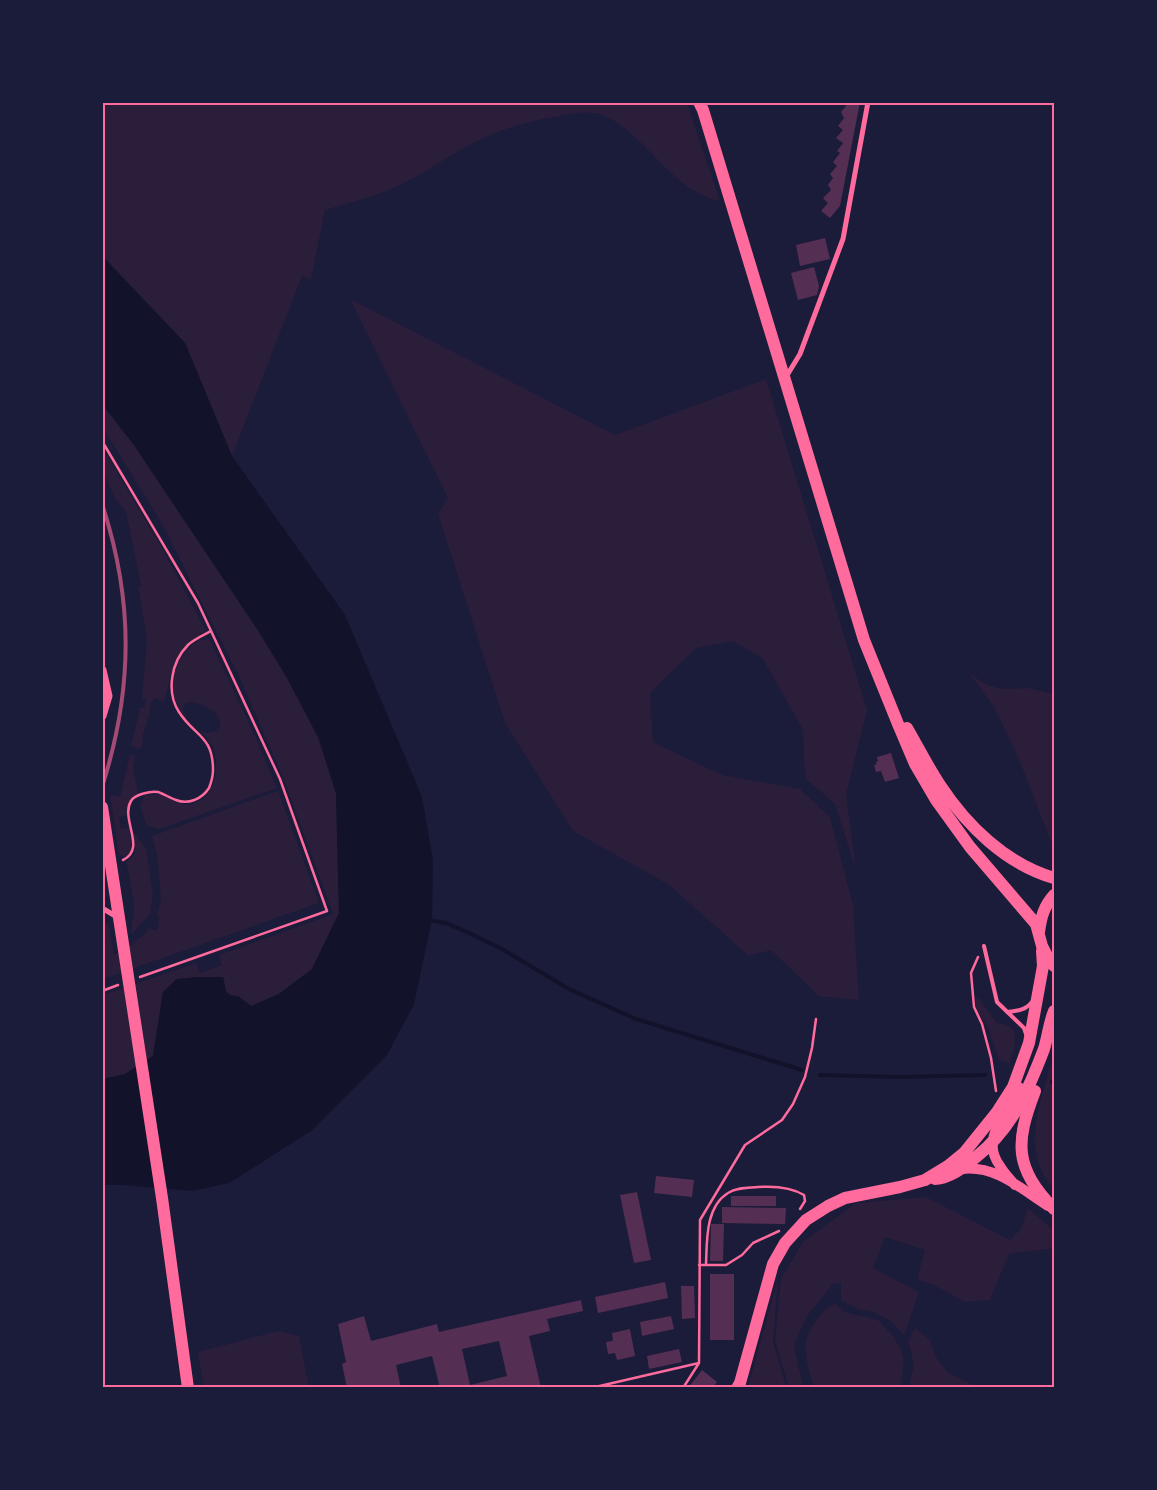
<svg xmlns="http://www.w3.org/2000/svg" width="1157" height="1490" viewBox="0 0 1157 1490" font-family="Quicksand,sans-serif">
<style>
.green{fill:#2a1e3b}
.water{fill:#12122b}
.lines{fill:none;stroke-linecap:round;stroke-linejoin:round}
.stream{stroke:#12122b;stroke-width:4}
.building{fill:#542f53;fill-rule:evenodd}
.path{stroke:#ff6b9d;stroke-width:2.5}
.service{stroke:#ff6b9d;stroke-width:4}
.minor{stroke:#ff6b9d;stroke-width:5}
.tertiary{stroke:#ff6b9d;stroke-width:9}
.secondary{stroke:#ff6b9d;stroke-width:10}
.primary{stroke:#ff6b9d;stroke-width:12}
.rail{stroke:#a44b75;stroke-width:4}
.neatline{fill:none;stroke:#ff6b9d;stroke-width:2}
</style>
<rect width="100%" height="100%" fill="#1b1b3a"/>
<path class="green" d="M103 103H687L720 201C671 191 649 137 605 116 591 110 574 113 560 116 534 120 508 127 484 138 457 149 434 168 408 181 382 195 353 202 325 210L311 280 302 276 232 456 185 343 103 256Z
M350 299 615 435 766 379 867 710 846 795 856 870 835 804 805 778 803 730 763 659 733 641 696 648 650 693 653 742 722 775 800 789 830 817 853 905 859 1000 819 996 771 950 749 956 669 885 573 831 505 723 438 514 448 498Z
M102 405 134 445 259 632 286 676 318 737 336 793 339 913 312 969 279 994 251 1006 240 997 230 995 226 991 223 977H199L177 979 163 992 153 1056 125 1074 103 1079V995L196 963 200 973 222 965 219 955 333 914 285 782 239 676 161 522 103 428Z
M102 447 162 548 206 631 199 634 200 636C172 652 172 674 164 702L156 698 151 702 150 712 142 738 143 743 142 747 137 750V748L131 746 140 708H144L146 700 142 699 147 640 138 587 141 586 126 512 115 498 103 471Z
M209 638 254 734 277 788 159 829 147 826 140 806 145 795C148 795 153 794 156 794 168 796 177 806 190 804 214 801 220 770 214 750 212 743 205 737 201 731L208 733 218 731C228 715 200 700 186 703L183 709 188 722C183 715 178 707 175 698 167 675 181 650 201 639L202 641Z
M970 674 987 685 1002 689 1028 688 1054 694V849L1018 757 994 707Z
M130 754 135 756 133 766 138 793C130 799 127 805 128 815L119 817 121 829 129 828 132 852 125 857 120 855 118 850 110 795 120 797Z
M278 791 319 903 103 979 102 918 109 926 114 955 135 943V941L143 936 148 928 156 930 158 928 159 920 157 914 161 900 157 855 152 836Z
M133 831 146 849 153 894 150 914 131 935 134 906 128 869 126 862 135 854Z
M978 997 997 1023C1024 1025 1015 1045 1010 1063L999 1060 988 1027 976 1009V1000Z
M1054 1055V1190C1049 1183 1043 1175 1040 1167 1026 1133 1045 1088 1054 1055Z
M926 1197 1010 1240 1021 1229 1028 1208 1054 1231V1248L1009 1254 990 1300 965 1302 934 1285 917 1279 925 1250 885 1237 873 1268 919 1292 904 1336 892 1322 874 1312 858 1309 841 1300V1283L833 1284 807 1316 794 1345 803 1387H789L775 1341 781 1278 804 1241 856 1203Z
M778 1278 773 1341 786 1387H748Z
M836 1304 844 1312 878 1320 894 1337 901 1350 904 1360 900 1387H814C807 1362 798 1345 816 1321 822 1312 825 1307 836 1304Z
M915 1328 930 1340 936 1357 947 1372 977 1387H909L914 1364 908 1341Z
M278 1331 299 1336 309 1387H204L198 1352Z"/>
<path class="water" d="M102 256 185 343 232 456 345 615 422 797 433 860 432 919 414 1004 387 1055 311 1131 229 1183 193 1191 124 1185H103V1079L125 1074 153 1056 163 992 177 979 199 977H223L226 991 230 995 239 997 251 1006 279 994 312 969 339 913 336 793 318 737 286 676 259 632 134 445 103 405Z"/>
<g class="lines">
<path class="stream" d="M428 920 446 923 469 933 502 949 569 989 636 1019 802 1070
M820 1075 901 1077 985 1075
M1052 1082 1054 1084"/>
</g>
<path class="building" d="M843 102H860L840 206 830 218 821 211 828 203 823 198 831 190 828 185 833 178 830 174 837 166 833 162 840 153 837 151 843 143 836 138 843 130 838 126 844 118 841 112 846 106Z
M825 238 830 259 800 266 796 245Z
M814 267 819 286 817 295 798 300 791 273Z
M891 753 899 778 885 782 881 771 876 772 874 765 877 764 876 762 878 761 877 757Z
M656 1176 694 1180 692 1197 654 1193Z
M637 1192 651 1260 634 1263 620 1195Z
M731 1196H776V1206H731Z
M722 1207 786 1208 785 1224 722 1223Z
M711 1224H724L723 1261H710Z
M710 1274H734V1340H710Z
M665 1282 668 1298 598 1313 595 1297Z
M681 1286H694L695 1318 682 1319Z
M581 1300 583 1311 547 1319 550 1331 529 1336 541 1388H440L432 1356 396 1365 401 1388H347L342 1364 346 1362 338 1324 364 1316 371 1341 437 1324 439 1332ZM499 1341 507 1376 470 1385 462 1349Z
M671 1316 674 1329 642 1336 640 1322Z
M630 1329 635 1356 617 1360 615 1353 608 1354 606 1342 613 1341 612 1333Z
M679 1349 682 1362 649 1369 647 1356Z
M702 1370 717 1382 713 1388H688Z"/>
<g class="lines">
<path class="path" d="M102 441 198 603 280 779 327 911 140 977
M123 860C147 849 120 819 131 801 135 794 151 791 158 792 164 794 170 798 176 800 188 805 202 799 209 788 211 783 213 775 213 770 213 735 194 736 179 712 166 692 171 662 188 645 194 639 204 635 211 631
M978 957 971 973 974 1007 982 1024 991 1058 996 1091
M102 991 118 985
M699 1265H726L742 1255 753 1243 779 1231
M706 1265C707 1242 705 1207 728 1193 737 1187 748 1188 758 1187 773 1186 791 1187 804 1195L805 1201 800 1209
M591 1388 699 1363
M683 1388 699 1363 700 1220 745 1145 782 1120 793 1104 805 1077 812 1048 816 1019"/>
<path class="service" d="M984 946 997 1002 1024 1028 1026 1034
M1007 1012C1017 1011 1026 1010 1032 1002"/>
<path class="minor" d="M786 377 800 354 843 239 868 102
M102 908 117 917"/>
<path class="tertiary" d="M102 670 108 696 102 716"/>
<path class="secondary" d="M962 1169C996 1165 1021 1189 1048 1206
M1015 1185C1010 1179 1004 1173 1000 1166 979 1138 1008 1113 1019 1087"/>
<path class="primary" d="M699 102 703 110 864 640 898 724 915 764 936 800 970 847 1036 924 1042 946 1049 960 1054 966
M907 728C918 747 928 767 940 785 967 826 1006 864 1054 878
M102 807 162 1198 188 1388
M1039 932C1041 917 1044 906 1054 895
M1035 1091C1015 1143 1014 1167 1054 1209
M935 1179C950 1178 963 1168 975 1158 1012 1129 1028 1091 1044 1049 1048 1036 1049 1023 1054 1011
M737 1388 740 1383 773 1264 785 1243 806 1220 828 1206 845 1198 900 1187 925 1180 948 1166 964 1153 997 1112 1013 1087 1029 1043 1043 966 1042 951"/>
<path class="rail" d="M102 504C134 601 133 690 102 787"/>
</g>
<rect width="1157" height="1490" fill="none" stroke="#1b1b3a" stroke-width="208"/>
<rect x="104" y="104" width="949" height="1282" class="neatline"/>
</svg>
